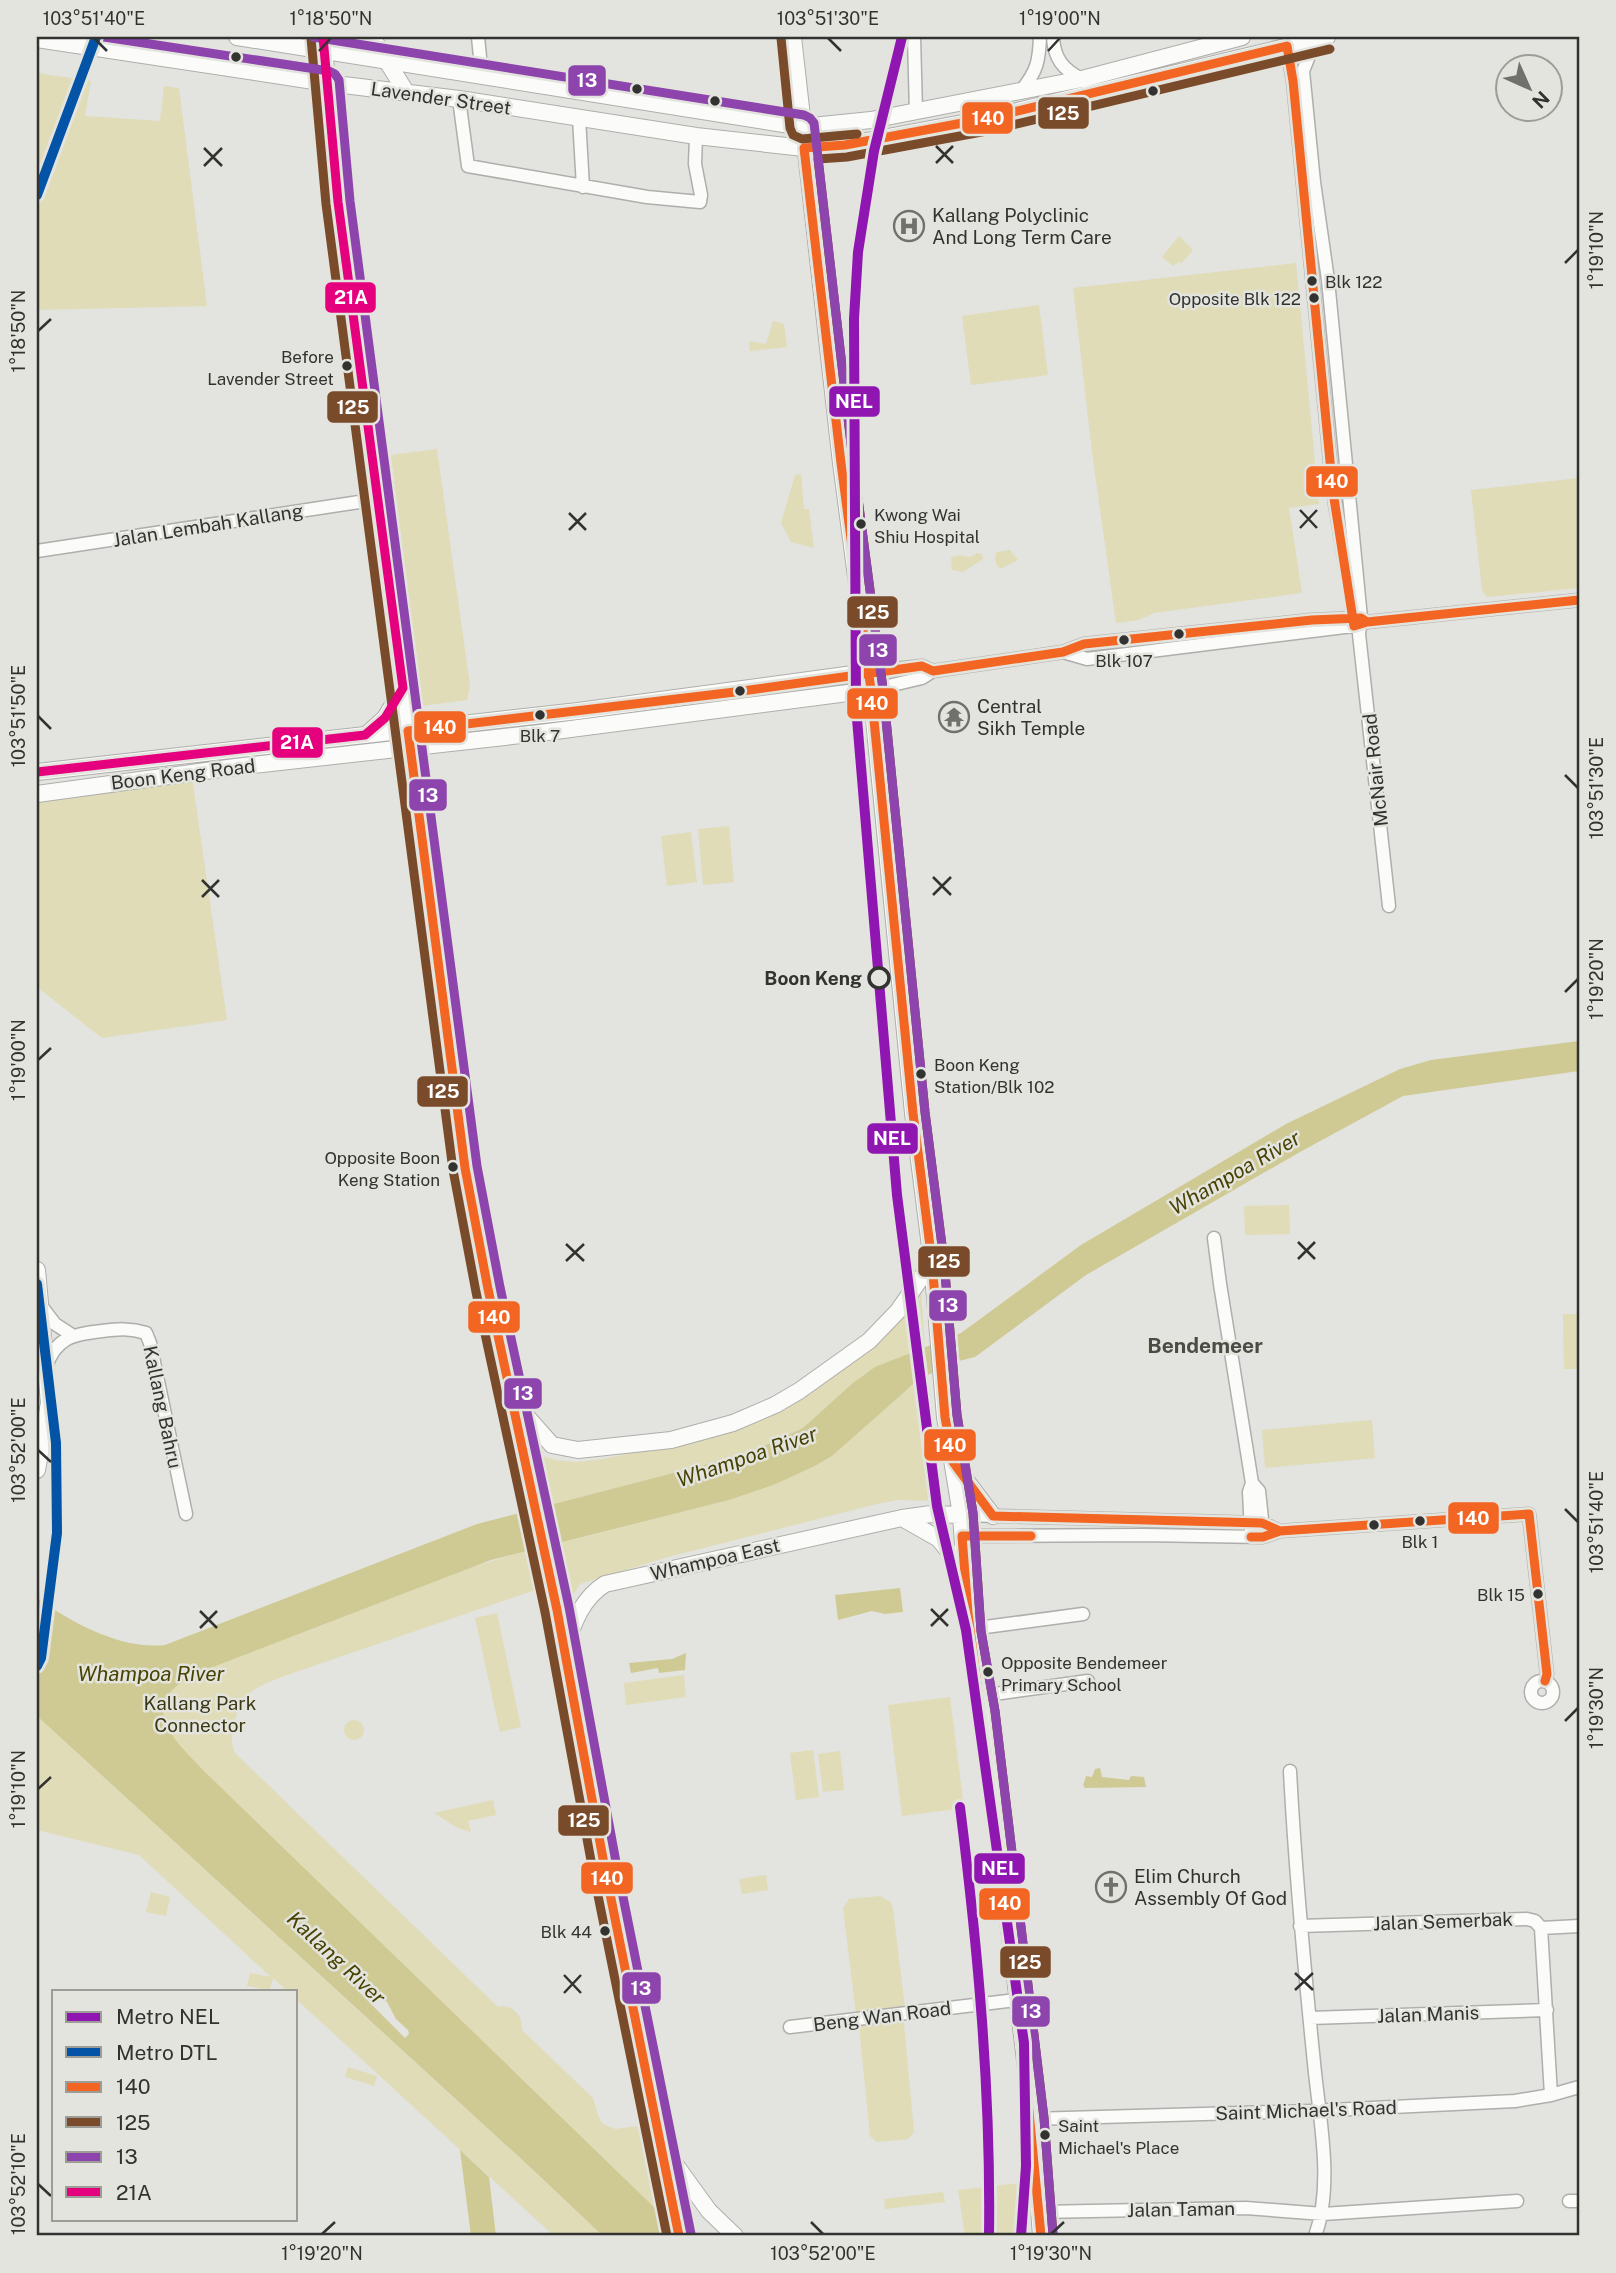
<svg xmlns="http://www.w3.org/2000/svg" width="1616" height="2273" viewBox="0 0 1616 2273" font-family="'Public Sans',sans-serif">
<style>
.green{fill:#dfdcb7}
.water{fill:#cfca93}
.pier{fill:#e3e3df}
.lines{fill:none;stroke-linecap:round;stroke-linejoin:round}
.minor-casing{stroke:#aeaeac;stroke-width:15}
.major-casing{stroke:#aeaeac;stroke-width:18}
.minor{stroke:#fbfbfa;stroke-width:12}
.major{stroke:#fbfbfa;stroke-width:16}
.bus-1-casing{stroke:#e4e4de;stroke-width:14}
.bus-2-casing{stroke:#e4e4de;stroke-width:14}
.bus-3-casing{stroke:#e4e4de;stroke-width:14}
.bus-4-casing{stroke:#e4e4de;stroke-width:14}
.bus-1{stroke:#f26522;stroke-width:9}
.bus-2{stroke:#7a4b2a;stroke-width:9}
.bus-3{stroke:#8e44ad;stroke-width:9}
.bus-4{stroke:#e5007d;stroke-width:9}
.metro-1-casing{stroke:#e4e4de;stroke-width:16}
.metro-2-casing{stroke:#e4e4de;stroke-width:16}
.metro-1{stroke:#9016b2;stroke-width:10}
.metro-2{stroke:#0354a6;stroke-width:10}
.ticks{fill:none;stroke:#323230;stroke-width:2.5}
.bus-dot{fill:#323230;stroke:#e4e4de;stroke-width:2.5}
.stop-dot{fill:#e4e4de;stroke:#323230;stroke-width:3.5}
.labels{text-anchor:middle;stroke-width:5;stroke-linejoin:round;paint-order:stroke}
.bus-label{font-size:17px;fill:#323230;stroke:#e4e4de;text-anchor:start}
.street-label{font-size:19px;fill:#323230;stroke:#e4e4de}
.poi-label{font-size:19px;fill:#323230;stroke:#e4e4de;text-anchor:start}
.stop-label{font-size:19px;font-weight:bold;fill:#323230;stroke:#e4e4de;text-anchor:end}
.park-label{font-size:19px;fill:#3b3816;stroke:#e4e4de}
.water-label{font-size:21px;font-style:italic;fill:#484303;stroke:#e4e4de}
.neighbourhood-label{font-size:21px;font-weight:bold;fill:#4b4b46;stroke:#e4e4de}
.line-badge{stroke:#e4e4de;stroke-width:2.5}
.badge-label{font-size:19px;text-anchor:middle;font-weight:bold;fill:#fff}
.neatline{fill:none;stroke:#323230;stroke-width:2.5}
.ticks-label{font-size:18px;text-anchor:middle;fill:#323230}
</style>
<rect width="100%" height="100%" fill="#e3e3df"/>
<path class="green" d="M37 73 91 81 85 116 160 121 164 86 179 88 207 306 37 310Z
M1179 236 1193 250 1182 263 1178 262 1173 266 1162 257Z
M1296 263 1319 504 1289 508 1302 593 1154 613 1139 620 1116 623 1092 452 1073 288Z
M1039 305 1048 375 971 385 962 316Z
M773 321 784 324 787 347 750 351 749 341 766 344Z
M437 449 470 686 467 700 421 706 391 455Z
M801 474 804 509H809L814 548 791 542 781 523 795 475Z
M1579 478V588L1487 597 1482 590 1471 490Z
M1010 550 1018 560 1000 569C995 564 993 558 997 552Z
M977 553 982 554 983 559 963 572 952 570 951 558C957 553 964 556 970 557Z
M192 777 227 1020 102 1038 37 987V801Z
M729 826 734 882 703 885 698 829Z
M691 832 697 882 667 886 661 836Z
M1289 1205 1290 1234 1245 1235 1244 1206Z
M921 1292 925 1346 864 1374 803 1428 746 1454 551 1505 539 1455 556 1460 576 1462 603 1459 669 1445 764 1414Z
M1563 1314H1579V1369H1564Z
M927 1375 942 1501 897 1500 877 1504 668 1557 580 1584 571 1598 556 1544 729 1500 815 1466 832 1456 896 1398Z
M1372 1420 1375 1458 1265 1468 1262 1430Z
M528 1550 535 1590 290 1674C262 1685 243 1688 235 1721 232 1732 230 1743 235 1753L498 2007C513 2003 523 2016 522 2030L593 2098 598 2116 603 2124 615 2129 639 2126 658 2211 326 1891 280 1939 530 2167 603 2236H554L296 1999V1991H287L273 1978 270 1990 247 1986 250 1973 271 1977 139 1855 37 1830V1716L276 1935 322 1887C295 1860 167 1745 163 1719 159 1697 179 1682 195 1674L473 1567Z
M497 1613 521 1727 500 1732 475 1618Z
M684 1675 686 1697 626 1705 624 1683Z
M950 1697 964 1808 902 1816 888 1705Z
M344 1730a10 10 0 1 1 20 0a10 10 0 1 1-20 0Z
M813 1750 819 1797 796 1800 790 1753Z
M840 1751 844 1790 823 1792 818 1754Z
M493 1800 496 1815 468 1821 471 1832 456 1827 434 1813Z
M766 1875 768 1890 742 1894 739 1879Z
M151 1892 170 1897 166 1916 146 1912Z
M880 1896 891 1902 893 1909 905 2008 856 2014 843 1908 849 1899Z
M897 2017 904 2023 914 2132 908 2139 877 2142 870 2136 859 2027 864 2020Z
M348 2067 377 2076 374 2086 345 2077Z
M1021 2183 1028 2236H965L958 2190Z
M943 2192 945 2202 885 2209 884 2199Z"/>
<path class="water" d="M1579 1041V1071L1403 1096 1300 1152 1086 1275 975 1357 959 1361 919 1379 832 1456 815 1466 773 1485 729 1500 491 1560 195 1674C134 1706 174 1739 206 1773L658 2211 689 2236H603L530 2167 37 1716V1598C72 1623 122 1650 165 1645L477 1524 746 1454 803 1428 854 1382 875 1367 961 1333 1081 1245 1286 1124 1400 1069 1431 1060Z
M900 1588 903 1612 885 1614 872 1611 838 1620 835 1595Z
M686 1653 685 1670 659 1673 658 1668 631 1673 629 1663 672 1659Z
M1100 1768 1102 1777 1129 1780 1131 1776 1144 1777 1146 1787 1084 1788 1085 1786H1083L1086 1776 1092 1777 1095 1769Z
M460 2150 489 2177 496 2236H471Z"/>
<path class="pier" d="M363 1986 375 1992 387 2002 396 2019 408 2030 409 2034 405 2038 358 1991Z"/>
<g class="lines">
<g class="minor-casing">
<path id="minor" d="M478 37 482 77
M914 37 916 112
M1053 37C1054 58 1063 70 1082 79
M1326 39 1311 51 1303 71 1314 182 1328 280 1361 618 1359 634 1389 906
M1287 46 1293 81 1333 492 1349 587
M1021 91C1037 71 1039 62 1040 37
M459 99 468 166 647 197 700 202 701 195 695 164 696 136
M579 118 583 187
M37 551 379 499
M1063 652 1087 659 1361 625 1367 622 1579 600
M868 672 922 666 933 671
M871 690 922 678 933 671 1063 652 1084 644 1312 620 1359 618
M1214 1238 1220 1284 1252 1483 1249 1492 1251 1530
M42 1307 55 1324 72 1335
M46 1367C56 1337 74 1334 102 1331 118 1329 130 1328 146 1333L150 1343 186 1514
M1252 1483 1259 1491 1263 1529
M961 1515 1262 1523 1280 1531
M962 1536 1143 1535 1263 1537 1280 1531 1529 1514 1547 1674 1545 1681
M969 1632 978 1628 1083 1614
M1531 1692a11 11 0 1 1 22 0a11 11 0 1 1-22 0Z
M980 1696 1088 1681
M1290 1771C1295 1868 1304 1965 1314 2063 1319 2117 1334 2184 1315 2236
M1300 1926 1527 1919 1535 1921 1541 1928 1551 2095
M1541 1928 1579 1926
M1310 2018 1547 2010
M790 2027 1016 2000
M1032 2119 1311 2111 1515 2101 1551 2095 1579 2087
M1569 2201H1579
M1039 2212 1246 2208 1323 2214 1517 2201"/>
</g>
<g class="major-casing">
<path id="major" d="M237 37 802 127 871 120 1082 79 1242 37
M323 37 338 202 465 1168 488 1289 557 1610 604 1864 679 2236
M372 37 406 92
M793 37 841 463 871 690 913 1113 932 1262 945 1417 961 1515 969 1632 983 1712 1032 2119 1041 2236
M37 39 327 83 459 99 696 136 804 148 845 145 984 119 1327 37
M366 735 385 718 403 688
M37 772 578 711 868 672
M37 794 235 767 540 733 871 690
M37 1270 49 1403 37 1470
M513 1401 552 1445 578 1450 671 1440 733 1423 775 1405 799 1391 869 1341 898 1311 932 1262
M956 1467 993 1516
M902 1518 939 1539 963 1570
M565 1648C573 1624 582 1598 605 1584L902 1518 931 1514 961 1515
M667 2153 709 2211 735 2236"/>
</g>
<use href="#minor" class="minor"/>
<use href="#major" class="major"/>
<g class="bus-1-casing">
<path id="bus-1" d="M1280 1531 1262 1523 993 1516 953 1462 945 1417 932 1262 913 1113 871 690 841 463 804 148 845 145 984 119 1287 46 1293 81 1333 492 1354 626 1367 622 1579 600
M1031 1536H962L968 1613 1023 2050 1041 2236
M1251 1537H1263L1280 1531 1529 1514 1547 1674 1545 1681
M679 2236 604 1864 557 1610 488 1289 465 1168 408 731 735 692 922 666 933 671 1063 652 1084 644 1312 620 1361 618 1367 622"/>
</g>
<g class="bus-2-casing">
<path id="bus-2" d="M311 38 326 204 453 1170 476 1292 545 1612 592 1866 667 2236
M781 38 790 128 793 135 802 139 857 134
M1053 2235 1044 2118 995 1711 981 1631 973 1513 957 1415 944 1261 925 1112 883 689 853 461 818 159 847 157 987 131 1330 49"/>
</g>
<g class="bus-3-casing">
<path id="bus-3" d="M104 37 329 71 335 74 339 80 350 201 477 1166 500 1287 569 1607 616 1862 691 2234
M313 37 804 115 810 118 814 123 853 461 883 689 925 1112 944 1261 957 1415 973 1513 981 1631 995 1711 1044 2118 1053 2235"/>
</g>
<g class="bus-4-casing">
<path id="bus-4" d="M37 772 365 735 385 718 403 688 338 202 323 37"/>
</g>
<use href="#bus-1" class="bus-1"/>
<use href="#bus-2" class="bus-2"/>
<use href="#bus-3" class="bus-3"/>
<use href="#bus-4" class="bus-4"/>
<g class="metro-1-casing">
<path id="metro-1" d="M902 37 874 151 858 252 854 319 856 707 897 1195 937 1506 966 1630 1024 2043 1026 2166 1021 2236
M960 1807C978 1950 991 2092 989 2236"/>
</g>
<g class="metro-2-casing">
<path id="metro-2" d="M37 195 96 37
M37 1284 56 1443 57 1533 41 1658 37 1666"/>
</g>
<use href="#metro-1" class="metro-1"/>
<use href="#metro-2" class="metro-2"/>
</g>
<path class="ticks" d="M94 38 107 51M828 38 841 51M319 51 331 38M1048 51 1060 38M936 146 953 163M204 148 222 166M936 163 953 146M204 166 222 148M1565 263 1578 250M38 331 51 319M1300 510 1317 528M569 513 586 530M1300 528 1317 510M569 530 586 513M38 716 51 729M1565 775 1578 788M933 877 951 895M202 880 219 897M933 895 951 877M202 897 219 880M1565 992 1578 979M38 1060 51 1048M1298 1242 1315 1259M566 1244 584 1261M1298 1259 1315 1242M566 1261 584 1244M38 1450 51 1462M1565 1509 1578 1522M931 1609 948 1626M200 1611 217 1628M931 1626 948 1609M200 1628 217 1611M1565 1721 1578 1708M38 1789 51 1777M1295 1973 1313 1990M564 1975 581 1993M1295 1990 1313 1973M564 1993 581 1975M38 2184 51 2196M811 2222 823 2234M322 2234 335 2222M1051 2234 1064 2222"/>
<defs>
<g id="hospital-ring" transform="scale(1.575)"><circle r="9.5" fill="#e4e4de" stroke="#70706d" stroke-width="1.5"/><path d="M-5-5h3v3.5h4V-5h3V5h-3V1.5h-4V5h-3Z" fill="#70706d"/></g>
<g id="temple-ring" transform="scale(1.575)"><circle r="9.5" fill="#e4e4de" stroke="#70706d" stroke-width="1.5"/><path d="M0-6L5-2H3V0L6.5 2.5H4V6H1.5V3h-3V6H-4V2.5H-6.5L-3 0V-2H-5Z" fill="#70706d"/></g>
<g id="church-ring" transform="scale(1.575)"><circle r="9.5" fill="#e4e4de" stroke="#70706d" stroke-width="1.5"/><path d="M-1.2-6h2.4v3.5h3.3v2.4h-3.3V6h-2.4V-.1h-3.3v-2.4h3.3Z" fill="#70706d"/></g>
</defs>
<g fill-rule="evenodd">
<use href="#hospital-ring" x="909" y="226"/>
<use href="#temple-ring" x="954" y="717"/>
<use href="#church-ring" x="1111" y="1887"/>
</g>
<g class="bus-dot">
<circle cx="236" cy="57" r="6"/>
<circle cx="637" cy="89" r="6"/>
<circle cx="1153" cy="91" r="6"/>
<circle cx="715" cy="101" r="6"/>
<circle cx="1312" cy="281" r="6"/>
<circle cx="1314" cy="298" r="6"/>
<circle cx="347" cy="366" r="6"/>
<circle cx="861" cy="524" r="6"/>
<circle cx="1179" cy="634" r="6"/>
<circle cx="1124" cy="640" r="6"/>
<circle cx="740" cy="691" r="6"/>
<circle cx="540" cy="715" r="6"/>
<circle cx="921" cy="1074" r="6"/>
<circle cx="453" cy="1167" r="6"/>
<circle cx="1420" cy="1521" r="6"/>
<circle cx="1374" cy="1525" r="6"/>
<circle cx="1538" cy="1594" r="6"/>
<circle cx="988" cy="1672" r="6"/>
<circle cx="605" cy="1931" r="6"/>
<circle cx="1045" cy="2135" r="6"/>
</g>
<circle class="stop-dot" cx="879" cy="978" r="10"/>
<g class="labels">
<g class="bus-label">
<text x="1325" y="288">Blk 122</text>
<text x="1301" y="305" text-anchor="end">Opposite Blk 122</text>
<text x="334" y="363" text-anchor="end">Before<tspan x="334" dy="22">Lavender Street</tspan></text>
<text x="874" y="521">Kwong Wai<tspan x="874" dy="22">Shiu Hospital</tspan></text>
<text x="1124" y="667" text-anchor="middle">Blk 107</text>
<text x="540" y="742" text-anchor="middle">Blk 7</text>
<text x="934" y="1071">Boon Keng<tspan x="934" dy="22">Station/Blk 102</tspan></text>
<text x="440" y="1164" text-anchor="end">Opposite Boon<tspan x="440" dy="22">Keng Station</tspan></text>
<text x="1420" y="1548" text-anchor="middle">Blk 1</text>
<text x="1525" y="1601" text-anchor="end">Blk 15</text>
<text x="1001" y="1669">Opposite Bendemeer<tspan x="1001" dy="22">Primary School</tspan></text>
<text x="592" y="1938" text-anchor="end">Blk 44</text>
<text x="1058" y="2132">Saint<tspan x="1058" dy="22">Michael's Place</tspan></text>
</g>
<g class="street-label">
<text transform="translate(441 98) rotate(8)" y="7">Lavender Street</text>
<text transform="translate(208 525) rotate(-9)" y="7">Jalan Lembah Kallang</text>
<text transform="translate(1375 770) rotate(-96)" y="7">McNair Road</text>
<text transform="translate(183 774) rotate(-7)" y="7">Boon Keng Road</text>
<text transform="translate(163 1407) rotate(78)" y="7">Kallang Bahru</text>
<text transform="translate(715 1559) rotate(-13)" y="7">Whampoa East</text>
<text transform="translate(1443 1921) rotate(-2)" y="7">Jalan Semerbak</text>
<text transform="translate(1428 2014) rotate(-2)" y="7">Jalan Manis</text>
<text transform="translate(882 2016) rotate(-7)" y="7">Beng Wan Road</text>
<text transform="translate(1306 2110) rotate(-2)" y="7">Saint Michael's Road</text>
<text transform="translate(1181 2209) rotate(-1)" y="7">Jalan Taman</text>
</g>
<g class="poi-label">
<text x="932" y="222">Kallang Polyclinic<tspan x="932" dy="22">And Long Term Care</tspan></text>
<text x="977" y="713">Central<tspan x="977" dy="22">Sikh Temple</tspan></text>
<text x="1134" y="1883">Elim Church<tspan x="1134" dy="22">Assembly Of God</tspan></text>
</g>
<g class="stop-label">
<text x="862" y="985">Boon Keng</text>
</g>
<g class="park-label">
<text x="200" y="1710">Kallang Park<tspan x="200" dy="22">Connector</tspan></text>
</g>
<g class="water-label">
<text transform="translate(1235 1173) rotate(-30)" y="7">Whampoa River</text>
<text transform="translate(747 1457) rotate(-19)" y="7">Whampoa River</text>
<text x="151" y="1681">Whampoa River</text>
<text transform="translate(336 1958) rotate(43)" y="7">Kallang River</text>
</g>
<g class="neighbourhood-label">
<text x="1205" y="1353">Bendemeer</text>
</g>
</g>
<g class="line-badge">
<rect x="567" y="64" width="40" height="33" rx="7" fill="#8e44ad"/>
<rect x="1037" y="96" width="53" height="34" rx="7" fill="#7a4b2a"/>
<rect x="961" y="101" width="53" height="34" rx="7" fill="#f26522"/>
<rect x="324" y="281" width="53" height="33" rx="7" fill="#e5007d"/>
<rect x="828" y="385" width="53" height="33" rx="7" fill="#9016b2"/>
<rect x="326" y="390" width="53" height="34" rx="7" fill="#7a4b2a"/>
<rect x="1305" y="465" width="54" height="33" rx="7" fill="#f26522"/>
<rect x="846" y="595" width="53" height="34" rx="7" fill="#7a4b2a"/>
<rect x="858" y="633" width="40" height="34" rx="7" fill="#8e44ad"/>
<rect x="846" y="687" width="53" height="33" rx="7" fill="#f26522"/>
<rect x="413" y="710" width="54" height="34" rx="7" fill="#f26522"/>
<rect x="271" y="726" width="53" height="33" rx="7" fill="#e5007d"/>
<rect x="408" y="778" width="40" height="34" rx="7" fill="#8e44ad"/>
<rect x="416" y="1075" width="53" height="33" rx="7" fill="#7a4b2a"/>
<rect x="866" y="1122" width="53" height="33" rx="7" fill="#9016b2"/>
<rect x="917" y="1245" width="54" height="33" rx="7" fill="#7a4b2a"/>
<rect x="928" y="1289" width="40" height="33" rx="7" fill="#8e44ad"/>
<rect x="467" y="1300" width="54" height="34" rx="7" fill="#f26522"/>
<rect x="503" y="1377" width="40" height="33" rx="7" fill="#8e44ad"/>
<rect x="923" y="1428" width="54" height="34" rx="7" fill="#f26522"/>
<rect x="1447" y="1501" width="53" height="34" rx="7" fill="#f26522"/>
<rect x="557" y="1804" width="53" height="33" rx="7" fill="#7a4b2a"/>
<rect x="973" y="1852" width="53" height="33" rx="7" fill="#9016b2"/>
<rect x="580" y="1861" width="54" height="34" rx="7" fill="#f26522"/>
<rect x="978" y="1887" width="53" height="34" rx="7" fill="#f26522"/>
<rect x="999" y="1945" width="53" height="34" rx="7" fill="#7a4b2a"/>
<rect x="621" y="1971" width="41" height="34" rx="7" fill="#8e44ad"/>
<rect x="1011" y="1995" width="40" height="33" rx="7" fill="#8e44ad"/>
</g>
<g class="badge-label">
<text x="587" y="87">13</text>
<text x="1063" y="120">125</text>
<text x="988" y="125">140</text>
<text x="351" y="304">21A</text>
<text x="854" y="408">NEL</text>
<text x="353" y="414">125</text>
<text x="1332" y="488">140</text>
<text x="873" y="619">125</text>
<text x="878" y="657">13</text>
<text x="872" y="710">140</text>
<text x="440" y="734">140</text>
<text x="297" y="749">21A</text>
<text x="428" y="802">13</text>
<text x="443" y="1098">125</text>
<text x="892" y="1145">NEL</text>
<text x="944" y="1268">125</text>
<text x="948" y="1312">13</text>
<text x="494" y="1324">140</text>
<text x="523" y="1400">13</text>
<text x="950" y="1452">140</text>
<text x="1473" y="1525">140</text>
<text x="584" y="1827">125</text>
<text x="1000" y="1875">NEL</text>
<text x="607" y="1885">140</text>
<text x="1005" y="1910">140</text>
<text x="1025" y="1969">125</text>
<text x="641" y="1995">13</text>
<text x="1031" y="2018">13</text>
</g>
<rect width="1616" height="2273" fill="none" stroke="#e4e4de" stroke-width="77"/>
<rect x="52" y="1990" width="245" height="231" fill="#e4e4de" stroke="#9d9d98" stroke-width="2"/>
<rect x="66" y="2012" width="35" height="10" fill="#9016b2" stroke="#9d9d98" stroke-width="2"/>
<text x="116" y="2024" font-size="21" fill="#323230">Metro NEL</text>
<rect x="66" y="2047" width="35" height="10" fill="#0354a6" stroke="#9d9d98" stroke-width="2"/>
<text x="116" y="2060" font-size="21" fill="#323230">Metro DTL</text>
<rect x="66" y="2082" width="35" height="10" fill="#f26522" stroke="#9d9d98" stroke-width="2"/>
<text x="116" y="2094" font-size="21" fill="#323230">140</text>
<rect x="66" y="2117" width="35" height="10" fill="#7a4b2a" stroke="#9d9d98" stroke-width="2"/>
<text x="116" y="2130" font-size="21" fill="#323230">125</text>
<rect x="66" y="2152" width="35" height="10" fill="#8e44ad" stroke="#9d9d98" stroke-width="2"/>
<text x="116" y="2164" font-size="21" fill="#323230">13</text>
<rect x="66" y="2187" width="35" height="10" fill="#e5007d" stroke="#9d9d98" stroke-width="2"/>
<text x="116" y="2200" font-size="21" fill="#323230">21A</text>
<g transform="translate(1529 88) rotate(135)"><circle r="33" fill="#e4e4de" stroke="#9d9d98" stroke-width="2"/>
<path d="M0-5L12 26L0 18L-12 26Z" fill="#70706d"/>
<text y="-10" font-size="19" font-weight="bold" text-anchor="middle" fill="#323230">N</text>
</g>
<rect x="38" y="38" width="1540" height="2196" class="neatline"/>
<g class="ticks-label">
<text x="94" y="25">103°51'40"E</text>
<text x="331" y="25">1°18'50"N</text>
<text x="828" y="25">103°51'30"E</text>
<text x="1060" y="25">1°19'00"N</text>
<text transform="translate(1597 250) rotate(-90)" y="6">1°19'10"N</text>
<text transform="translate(19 331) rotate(-90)" y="6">1°18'50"N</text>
<text transform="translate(19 716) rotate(-90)" y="6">103°51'50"E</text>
<text transform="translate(1597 788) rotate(-90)" y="6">103°51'30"E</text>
<text transform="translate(1597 979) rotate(-90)" y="6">1°19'20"N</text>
<text transform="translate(19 1060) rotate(-90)" y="6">1°19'00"N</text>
<text transform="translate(19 1450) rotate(-90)" y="6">103°52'00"E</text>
<text transform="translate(1597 1522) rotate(-90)" y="6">103°51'40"E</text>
<text transform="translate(1597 1708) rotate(-90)" y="6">1°19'30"N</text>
<text transform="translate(19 1789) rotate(-90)" y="6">1°19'10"N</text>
<text transform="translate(19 2184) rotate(-90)" y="6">103°52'10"E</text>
<text x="322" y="2260">1°19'20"N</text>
<text x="823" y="2260">103°52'00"E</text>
<text x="1051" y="2260">1°19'30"N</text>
</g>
</svg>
